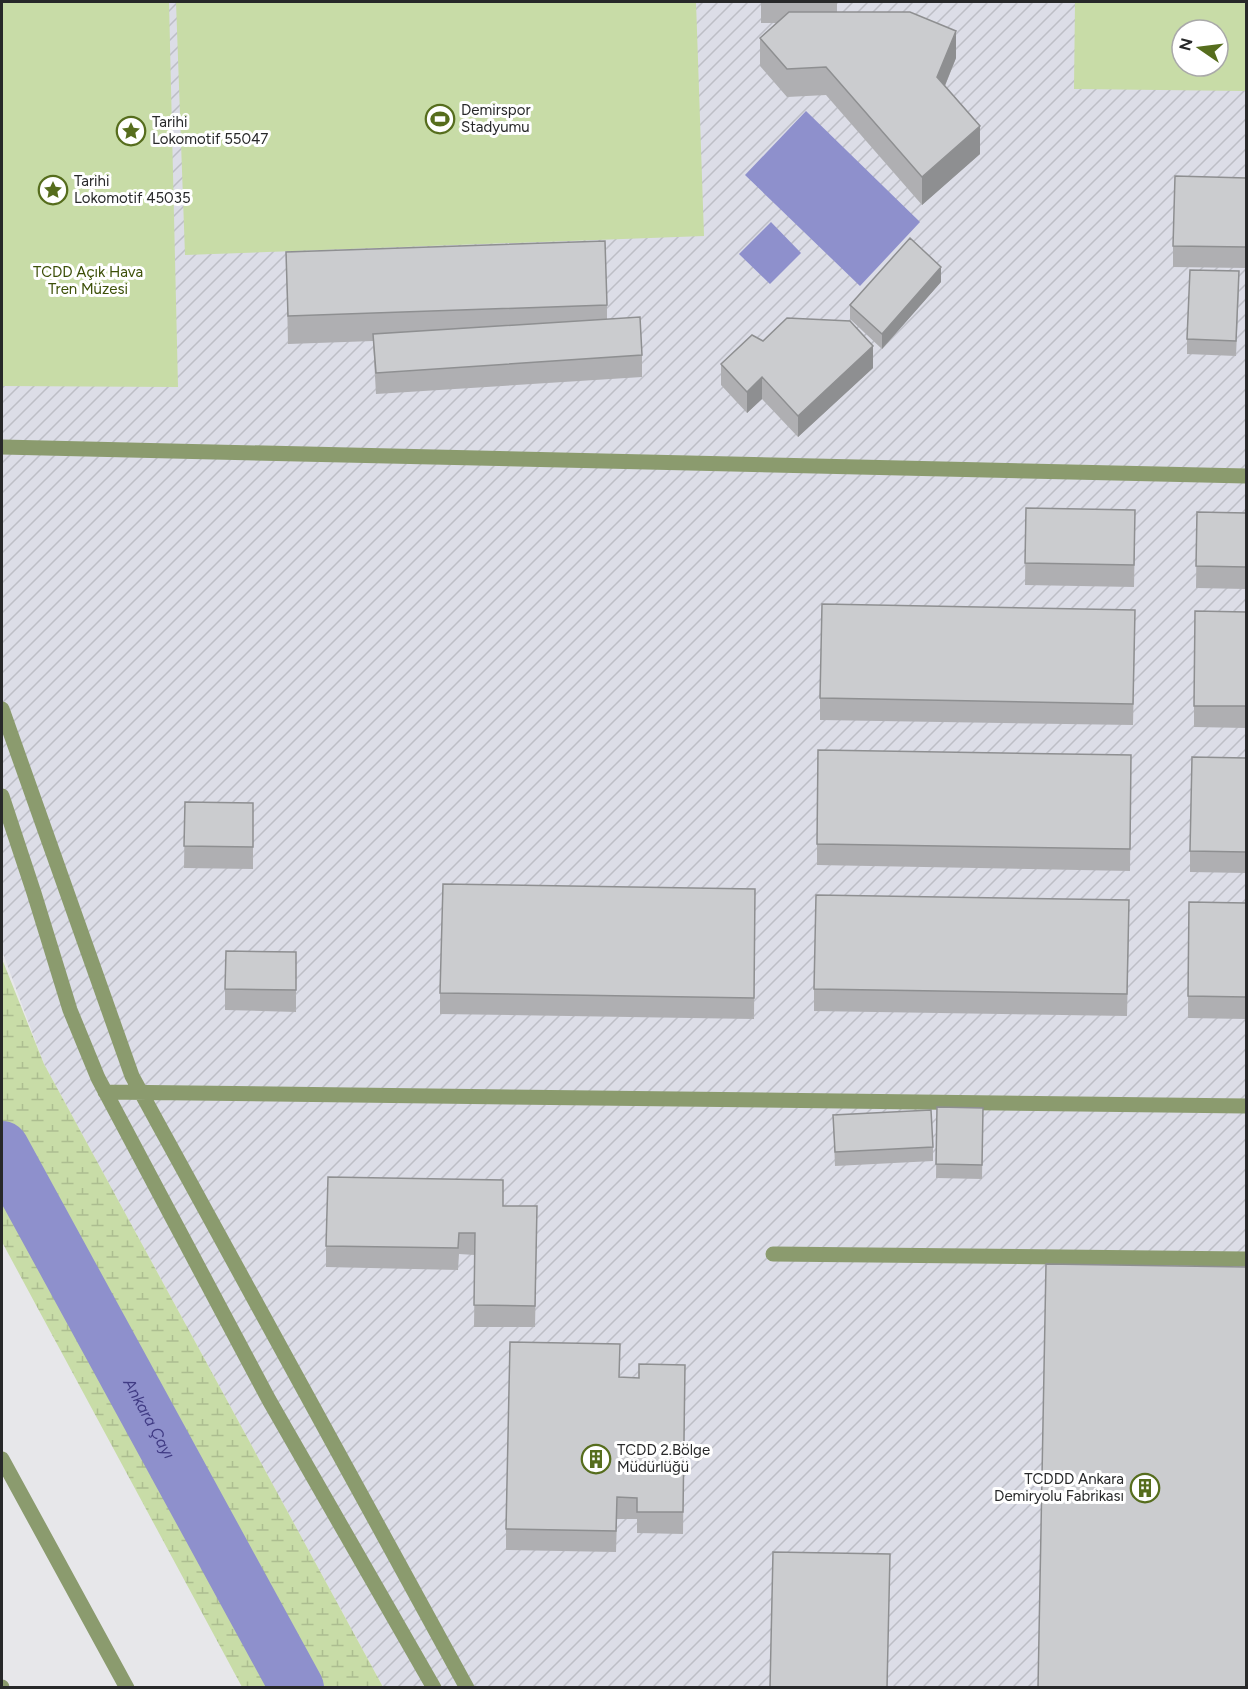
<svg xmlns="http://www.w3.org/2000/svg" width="1248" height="1689" viewBox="0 0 1248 1689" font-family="Figtree,sans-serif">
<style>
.industrial{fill:url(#industrial-furrows);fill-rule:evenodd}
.green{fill:#c8dca7;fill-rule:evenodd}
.wetland{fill:url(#wetland-marsh)}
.water{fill:#8e90cc}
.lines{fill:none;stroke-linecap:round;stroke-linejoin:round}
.river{stroke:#8e90cc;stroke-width:54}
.street{stroke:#8b9b6e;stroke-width:15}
.wall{fill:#afafb2}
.shaded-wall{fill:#8e8f91}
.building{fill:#cbcccf;stroke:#8e8f91;stroke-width:1.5}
.labels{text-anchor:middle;stroke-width:6;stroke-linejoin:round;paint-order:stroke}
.poi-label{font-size:15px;fill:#272829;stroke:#fff;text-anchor:start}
.park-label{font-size:15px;fill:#3c4f07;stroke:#fff}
.water-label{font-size:16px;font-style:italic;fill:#403b84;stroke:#fff}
</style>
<defs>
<pattern id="industrial-furrows" width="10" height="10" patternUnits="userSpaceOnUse" patternTransform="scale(1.5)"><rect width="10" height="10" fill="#dcdde7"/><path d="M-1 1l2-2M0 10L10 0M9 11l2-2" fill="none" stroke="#bdbec6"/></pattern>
<pattern id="wetland-marsh" width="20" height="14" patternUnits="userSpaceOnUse" patternTransform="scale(1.5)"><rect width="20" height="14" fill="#c8dca7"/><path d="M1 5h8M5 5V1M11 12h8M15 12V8" fill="none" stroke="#acbd90"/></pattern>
</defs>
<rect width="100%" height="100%" fill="#e7e7ea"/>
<path class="industrial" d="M2 2H1246V1687H383L44 1064 2 951ZM1182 30H1218V66H1182Z"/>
<path class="green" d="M2 2H169L178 387 2 386Z
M176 2H696L704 236 185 255Z
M1075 2H1246V91L1074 89ZM1182 30H1218V66H1182Z"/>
<path class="wetland" d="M2 959 44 1064 383 1687H242L2 1242Z"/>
<path class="water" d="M806 111 920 222 860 286 745 175Z
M771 222 801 253 770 284 739 254Z"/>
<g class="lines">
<path class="river" id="s1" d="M2 1148 297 1688"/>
<path class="street" d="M2 447 1246 476
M2 709 132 1076 467 1688
M2 796 34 893 70 1010 98 1078 269 1400 434 1688
M105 1092 1246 1106
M773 1254 1246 1259
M2 1459 127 1688
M2 1687V1688"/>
</g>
<path class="wall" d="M761 2H837V12L956 58 945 86 980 154 922 205 826 95 787 97 760 66V38L777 23H761Z
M1246 178V268L1173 267V246Z
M286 252 607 305V319L642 355V377L376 394 373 341 288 344Z
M941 282 882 349 850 319V305Z
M1239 286 1236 356 1187 354V339Z
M763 341 873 368 798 437 762 399 747 413 721 385V364Z
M1026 508 1135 532 1134 587 1025 585Z
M1197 512 1246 513V589L1196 588Z
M1246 612V728L1194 727V706Z
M1135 631 1133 725 820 720V698Z
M1131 755 1130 871 817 865V844Z
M1246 758V873L1190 872V851Z
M185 802 253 803V869L184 868Z
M755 889 754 1019 440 1014V993Z
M1246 903V1019L1188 1018V996Z
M1129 922 1127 1016 814 1011V989Z
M296 952V1012L225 1010V989Z
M937 1107 983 1108 982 1179 936 1178Z
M833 1115 933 1147V1161L835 1166Z
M503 1206 537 1228 535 1327H474L475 1255 459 1254 458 1270 326 1267V1246Z
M685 1365 683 1534 637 1533V1519H617L616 1552 506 1550V1529L619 1377 639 1378Z"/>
<path class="shaded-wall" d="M956 31V58L937 105V77Z
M980 126V154L922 205V177Z
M941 267V282L882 349V334Z
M873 346V368L798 437V416Z
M762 377V399L747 413V392Z"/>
<path class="building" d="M789 12H910L956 31 937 77 980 126 922 177 826 67 787 69 760 38Z
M1175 176 1246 178V247L1173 246Z
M910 238 941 267 882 334 850 305Z
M605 241 607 305 288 316 286 252Z
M1190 270 1239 271 1236 341 1187 339Z
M640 317 642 355 376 373 373 334Z
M787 318 850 321 873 346 798 416 762 377 747 392 721 364 752 335 763 341Z
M1026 508 1135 510 1134 565 1025 563Z
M1197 512 1246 513V567L1196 566Z
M822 604 1135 610 1133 704 820 698Z
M1195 611 1246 612V706H1194Z
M818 750 1131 755 1130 849 817 844Z
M1192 757 1246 758V852L1190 851Z
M185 802 253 803V847L184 846Z
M443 884 755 889 754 998 440 993Z
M816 895 1129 900 1127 994 814 989Z
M1189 902 1246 903V997L1188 996Z
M226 951 296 952V990L225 989Z
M937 1107 983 1108 982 1165 936 1164Z
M931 1110 933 1147 835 1152 833 1115Z
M328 1177 503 1180V1206H537L535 1306 474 1305 475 1233H459L458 1248 326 1246Z
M1046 1264 1246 1267V1688H1038Z
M510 1342 620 1344 619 1377 639 1378V1364L685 1365 683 1512H637V1498L617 1497 616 1531 506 1529Z
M773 1552 890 1554 887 1688H770Z"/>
<defs>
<g id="stadium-ring" transform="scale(1.5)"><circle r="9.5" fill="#fff" stroke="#566d1d" stroke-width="1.5"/><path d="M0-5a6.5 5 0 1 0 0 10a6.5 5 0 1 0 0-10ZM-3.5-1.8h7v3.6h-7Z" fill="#566d1d"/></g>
<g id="sight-ring" transform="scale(1.5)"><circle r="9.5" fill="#fff" stroke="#566d1d" stroke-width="1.5"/><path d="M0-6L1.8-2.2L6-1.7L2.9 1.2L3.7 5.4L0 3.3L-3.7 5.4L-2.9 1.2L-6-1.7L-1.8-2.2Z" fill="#566d1d"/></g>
<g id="building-ring" transform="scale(1.5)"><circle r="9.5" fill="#fff" stroke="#566d1d" stroke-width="1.5"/><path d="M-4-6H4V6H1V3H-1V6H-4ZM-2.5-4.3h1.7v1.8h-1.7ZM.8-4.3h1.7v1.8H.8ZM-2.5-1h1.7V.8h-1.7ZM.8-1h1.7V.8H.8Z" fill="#566d1d"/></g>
</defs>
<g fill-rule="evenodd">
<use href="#stadium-ring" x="440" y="119"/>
<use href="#sight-ring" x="131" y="131"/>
<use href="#sight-ring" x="53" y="190"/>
<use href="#building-ring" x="596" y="1459"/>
<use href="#building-ring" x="1145" y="1488"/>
</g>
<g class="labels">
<g class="poi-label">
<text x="461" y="115">Demirspor<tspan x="461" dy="17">Stadyumu</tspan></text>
<text x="152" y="127">Tarihi<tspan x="152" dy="17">Lokomotif 55047</tspan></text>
<text x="74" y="186">Tarihi<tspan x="74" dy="17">Lokomotif 45035</tspan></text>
<text x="617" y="1455">TCDD 2.Bölge<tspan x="617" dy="17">Müdürlüğü</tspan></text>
<text x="1124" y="1484" text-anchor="end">TCDDD Ankara<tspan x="1124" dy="17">Demiryolu Fabrikası</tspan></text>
</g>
<g class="park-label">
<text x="88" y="277">TCDD Açık Hava<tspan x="88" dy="17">Tren Müzesi</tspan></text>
</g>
<g class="water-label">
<text dy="6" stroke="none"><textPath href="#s1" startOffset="308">Ankara Çayı</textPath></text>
</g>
</g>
<rect width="1248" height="1689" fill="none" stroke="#272829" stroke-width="6"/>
<g transform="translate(1200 48) rotate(284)"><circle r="28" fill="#ffffff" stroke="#a9a9a9" stroke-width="1.5"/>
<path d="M0-4.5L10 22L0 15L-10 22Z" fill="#566d1d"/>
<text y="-9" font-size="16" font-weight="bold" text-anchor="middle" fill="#272829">N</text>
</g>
</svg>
